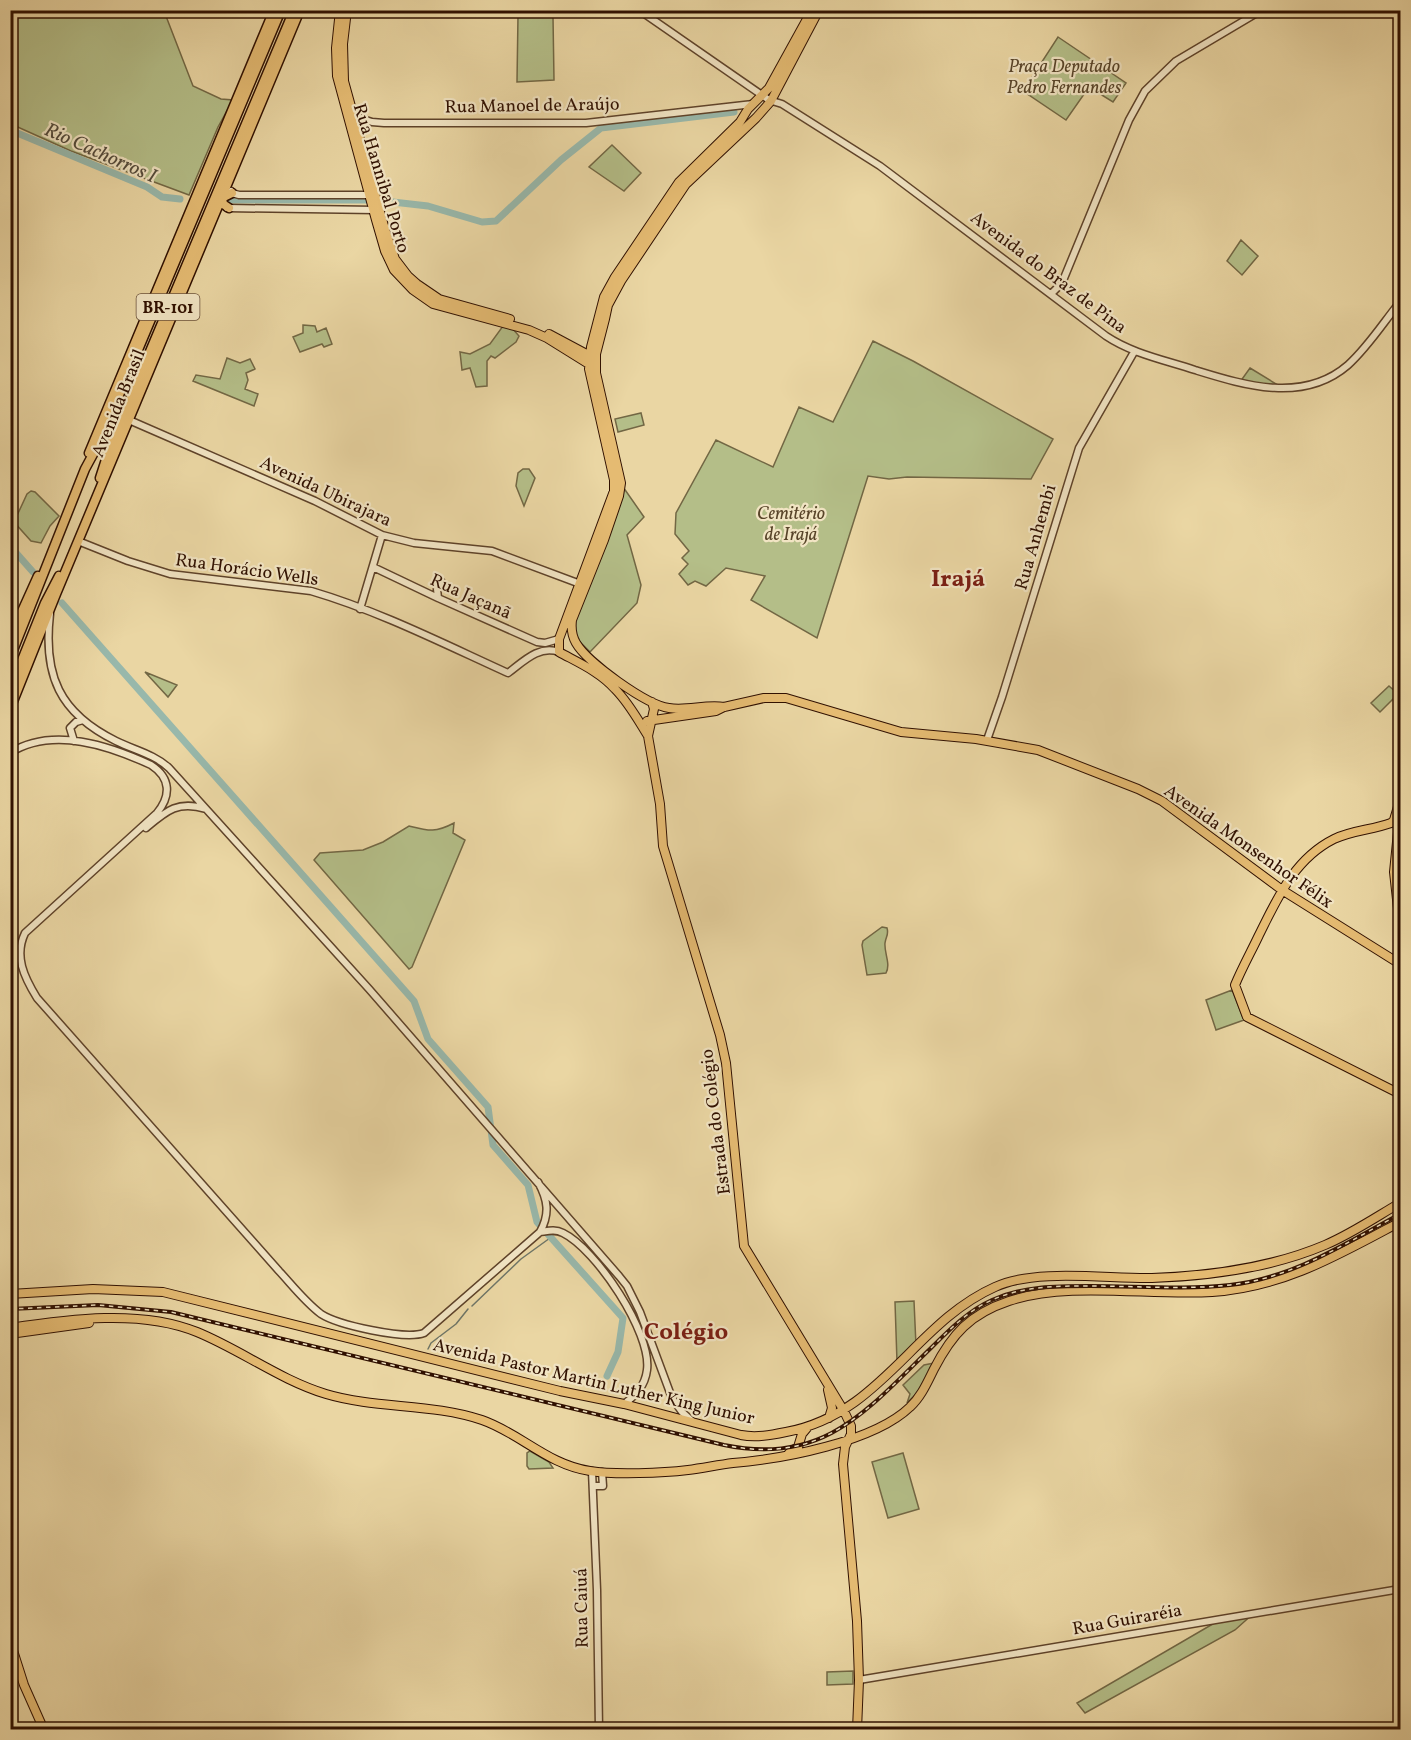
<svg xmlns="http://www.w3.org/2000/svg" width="1411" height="1740" viewBox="0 0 1411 1740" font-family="Vollkorn,serif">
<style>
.green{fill:#b4be88;stroke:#726744;stroke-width:1.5}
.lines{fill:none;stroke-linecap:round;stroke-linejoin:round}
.stream{stroke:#6e7567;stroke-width:1.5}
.river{stroke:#98b8ab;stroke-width:7}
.minor-casing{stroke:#5e4229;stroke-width:9}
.major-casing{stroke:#301000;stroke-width:10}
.highway-casing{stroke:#301000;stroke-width:11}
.minor{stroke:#f1e4c3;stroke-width:6}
.major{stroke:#e5bb72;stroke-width:8}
.highway{stroke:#e5bb72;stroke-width:8}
.rail-casing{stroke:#301000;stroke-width:4}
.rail{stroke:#f1e4c3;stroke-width:1.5;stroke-dasharray:4.5;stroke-linecap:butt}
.labels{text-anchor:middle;stroke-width:4.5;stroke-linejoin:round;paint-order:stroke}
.shield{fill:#f1e4c3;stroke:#6a503a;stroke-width:1.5}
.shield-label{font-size:16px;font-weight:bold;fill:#301000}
.park-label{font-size:18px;font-style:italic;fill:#584429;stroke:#f1e4c3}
.street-label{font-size:18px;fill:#301000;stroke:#f1e4c3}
.water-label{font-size:20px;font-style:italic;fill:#544b3c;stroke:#f1e4c3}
.district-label{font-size:24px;font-weight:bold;fill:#7a1f14;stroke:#f1e4c3}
</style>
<rect width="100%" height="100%" fill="#ead6a3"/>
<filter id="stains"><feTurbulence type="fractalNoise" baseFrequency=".00333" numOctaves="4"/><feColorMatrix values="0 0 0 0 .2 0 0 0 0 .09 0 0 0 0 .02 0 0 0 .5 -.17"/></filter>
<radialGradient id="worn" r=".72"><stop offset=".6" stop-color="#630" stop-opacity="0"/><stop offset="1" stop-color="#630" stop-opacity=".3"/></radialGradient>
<path class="green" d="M11 11H164L193 86 221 99 233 100 218 127 189 195 71 151 11 124Z
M518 16 553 17 554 80 517 82Z
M1058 37 1126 83 1113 102 1089 87 1066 120 1023 91Z
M612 145 641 173 624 191 589 167Z
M1241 240 1258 256 1242 275 1227 261Z
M303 325 315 326 317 332 326 328 332 344 324 347 322 344 300 352 293 337 303 333Z
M503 326 512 328 519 336 516 342 495 358 491 356 487 361V386L476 387 470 368 462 370 460 352 470 354 490 344Z
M873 341 913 361 1053 439 1031 479 907 477 889 479 868 476 817 638 751 600 765 576 726 568 706 586 695 581 688 585 679 574 688 564 682 558 689 551 675 534 676 513 716 440 773 467 799 407 833 422Z
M227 358 240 363 250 359 255 369 246 373 248 380 245 389 258 394 254 406 193 381 196 375 220 379Z
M1250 368 1281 387 1240 382Z
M641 413 644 425 618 432 615 419Z
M523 469H529L535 478 524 506 516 486 518 473Z
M621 484 644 517 627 535 641 585 637 603 590 652 577 639 572 624Z
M31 491 35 492 59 516 50 526 41 543 31 541 14 522 27 494Z
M145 672 177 685 168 697Z
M1389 686 1398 694 1380 712 1371 703Z
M454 823 453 833 465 840 412 967 409 969 314 860 320 853 363 850 383 842 409 826C429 831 435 833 454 823Z
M882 927 887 928C889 935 886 936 885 943 884 953 891 964 886 973L867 975 862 945 863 941Z
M1232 990 1244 1020 1216 1030 1206 1000Z
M914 1301 916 1346 897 1362 895 1302Z
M934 1363 917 1393 907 1403 910 1394 903 1385 924 1365Z
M530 1451 549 1462 553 1468 529 1469 527 1466V1453Z
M903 1453 919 1509 888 1518 872 1462Z
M1254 1613 1235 1630 1085 1713 1077 1703 1223 1618Z
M853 1671V1684L827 1685V1672Z"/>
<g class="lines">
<path class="stream" d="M472 1306 521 1259 550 1238
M428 1349 431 1343 456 1324 468 1309"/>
<path class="river" d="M10 130 147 187 162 197 180 199
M230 200H369
M384 201 428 206 482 222 496 221 561 160 601 128 734 112
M10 546 33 572
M62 603 414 1001 428 1039 488 1107 493 1145 528 1185 537 1222 623 1318 618 1352 607 1376"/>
<g class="minor-casing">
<path id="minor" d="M639 10 769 100 782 104 880 166 1106 336C1133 354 1165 360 1195 370 1244 385 1303 404 1348 365 1368 347 1383 323 1400 302
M350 115 372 122 384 123H586L753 104
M231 191 232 193 239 195H372
M227 208 376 210
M1051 294 1062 283 1129 120 1145 91 1176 61 1262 10
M129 420 315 501 382 535 414 543 492 551 583 585
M78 541 128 561 170 574 311 591C379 611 444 644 508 673 524 661 539 645 559 652
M373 567 438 598 537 642 545 643 559 639
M438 598 437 589 441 581
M360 609 382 535
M50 614C43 675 59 713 116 741 134 750 154 754 169 768L369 989 619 1276 627 1286 640 1312 672 1398 682 1412 693 1422
M987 740 1002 697 1079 448 1134 352
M74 741 70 728 76 722 83 720
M10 753C53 726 110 746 151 765 171 778 171 796 157 813L25 933C14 956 24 977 37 998L279 1271C292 1285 305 1302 321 1314 338 1325 405 1340 424 1333L540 1232C550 1214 548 1200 538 1182
M146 828C166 811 178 800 206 809
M540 1232C548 1231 555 1229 563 1233 596 1249 652 1333 647 1370 645 1386 636 1395 624 1404
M592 1471 597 1590 599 1730
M594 1486H603L602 1472
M859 1680 1400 1589"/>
</g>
<g class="major-casing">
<path id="major" d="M340 10 336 48 337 76 376 220 385 251 394 270 413 290 433 304 529 330 547 338 592 366
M347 10 343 44 344 81 384 226 395 259 408 276 417 284 439 299 510 319
M549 334 594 358
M652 702 654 709 648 736 660 804 663 846 720 1035 726 1063 744 1246 844 1411 851 1426V1434L845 1447 843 1464 857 1621 859 1680 857 1730
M724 707C706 704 687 711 669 708 646 705 587 662 576 643 572 636 571 628 572 620L604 540 619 496 621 483 596 373V354L605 319 608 305 621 281 686 184 756 118 771 101 819 10
M647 721 716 711 724 707 764 698H786L901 732 976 739 1038 750 1138 789 1162 801 1282 890 1400 964
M648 736C638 720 629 703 615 689 600 672 579 663 559 652V639L614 491V480L589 369 591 347 604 297 615 277 679 182 740 122 748 109 769 88 812 10
M1400 800 1394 820 1391 823C1372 830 1353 830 1334 839 1294 859 1277 899 1259 935 1251 952 1242 968 1235 985L1247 1017 1400 1094
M1400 812 1394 872 1400 927
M10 1294 93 1289 163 1292 560 1391 624 1404 741 1435C756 1438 771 1435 786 1432 882 1414 914 1323 995 1287 1036 1268 1107 1279 1152 1278 1210 1276 1271 1268 1325 1245 1351 1234 1376 1217 1400 1203
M10 1328C69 1319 141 1309 197 1332 241 1350 280 1380 326 1394 376 1409 432 1403 482 1420 520 1433 548 1465 590 1471 615 1475 663 1473 688 1470 703 1468 718 1465 733 1463 782 1459 874 1442 910 1407 921 1397 927 1383 934 1369 952 1334 970 1314 1009 1301 1068 1281 1149 1296 1212 1292 1284 1287 1338 1255 1400 1222
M10 1334 89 1323
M828 1390 832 1408 829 1418
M789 1453 798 1447 802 1434 807 1428
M10 1641 24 1685 44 1730"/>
</g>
<g class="highway-casing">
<path id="highway" d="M229 208 223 204 222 198 232 193
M89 453 274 10
M100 478 111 444 294 10
M10 638 38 576
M10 658 85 469 98 445 281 10
M10 690 45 603 59 576
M10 709 56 594 300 10"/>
</g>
<use href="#minor" class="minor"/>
<use href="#major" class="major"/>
<use href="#highway" class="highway"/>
<g class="rail-casing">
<path id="rail" d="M10 1309 98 1305 171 1312 724 1445C824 1466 867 1410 932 1347 950 1329 969 1310 992 1300 1023 1286 1057 1286 1090 1286 1137 1286 1184 1290 1230 1285 1293 1278 1346 1243 1400 1214"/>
</g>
<use href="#rail" class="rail"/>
</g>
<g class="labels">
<rect class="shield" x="136.5" y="294" width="63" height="26" rx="4.5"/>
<g class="shield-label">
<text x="168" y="313">BR-101</text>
</g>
<g class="park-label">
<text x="1064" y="72">Praça Deputado<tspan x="1064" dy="21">Pedro Fernandes</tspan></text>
<text x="791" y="519">Cemitério<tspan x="791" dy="21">de Irajá</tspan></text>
</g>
<g class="street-label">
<text transform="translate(532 105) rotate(-1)" y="6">Rua Manoel de Araújo</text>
<text transform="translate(382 178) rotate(73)" y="6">Rua Hannibal Porto</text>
<text transform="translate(1049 272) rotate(37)" y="6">Avenida do Braz de Pina</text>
<text transform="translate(118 403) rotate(-68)" y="6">Avenida Brasil</text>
<text transform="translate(326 491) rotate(25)" y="6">Avenida Ubirajara</text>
<text transform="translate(1035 537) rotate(-74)" y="6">Rua Anhembi</text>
<text transform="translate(247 569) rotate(8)" y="6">Rua Horácio Wells</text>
<text transform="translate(471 596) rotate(24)" y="6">Rua Jaçanã</text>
<text transform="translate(1249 846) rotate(35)" y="6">Avenida Monsenhor Félix</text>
<text transform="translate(715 1122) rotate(-97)" y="6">Estrada do Colégio</text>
<text transform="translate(594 1381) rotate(13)" y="6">Avenida Pastor Martin Luther King Junior</text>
<text transform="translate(581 1608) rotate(-91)" y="6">Rua Caiuá</text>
<text transform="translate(1127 1619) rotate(-10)" y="6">Rua Guiraréia</text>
</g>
<g class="water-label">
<text transform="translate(101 152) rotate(24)" y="7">Rio Cachorros I</text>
</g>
<g class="district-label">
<text x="958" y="586">Irajá</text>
<text x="686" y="1339">Colégio</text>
</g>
</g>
<rect width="1411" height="1740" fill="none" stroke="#ead6a3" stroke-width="36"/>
<rect x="12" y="12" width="1387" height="1716" fill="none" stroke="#301000" stroke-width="3"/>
<rect x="18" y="18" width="1375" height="1704" fill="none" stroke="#301000" stroke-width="1.5"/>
<rect width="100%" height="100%" filter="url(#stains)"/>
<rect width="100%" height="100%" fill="url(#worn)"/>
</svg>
